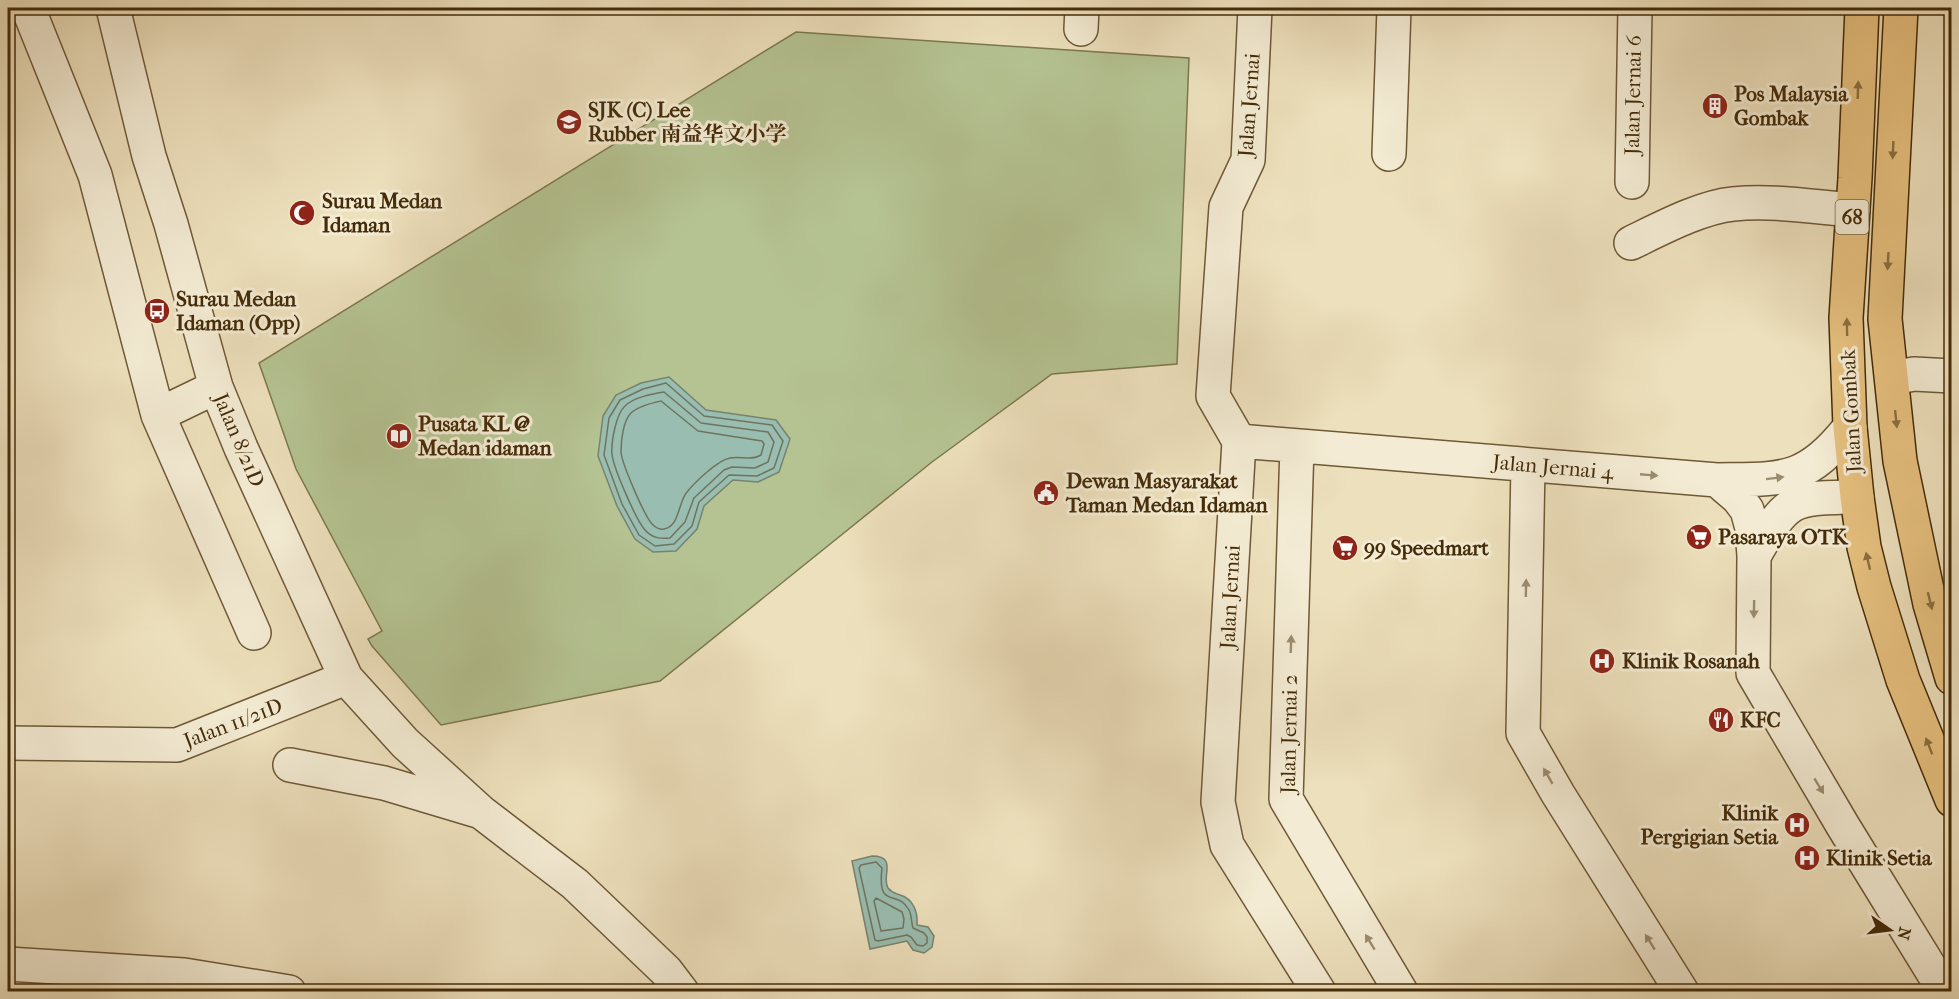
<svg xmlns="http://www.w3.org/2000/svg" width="1959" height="999" viewBox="0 0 1959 999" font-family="'IM FELL French Canon','Noto Serif SC',serif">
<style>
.green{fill:#b5c392;stroke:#7d784e;stroke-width:1.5}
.water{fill:#99bdb1;stroke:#77836e;stroke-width:1.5}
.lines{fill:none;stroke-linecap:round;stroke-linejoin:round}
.shore{stroke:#6f745d;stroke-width:1.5}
.minor-casing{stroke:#6f5936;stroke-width:36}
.major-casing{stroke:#452c09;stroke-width:36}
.minor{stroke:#f3ebd3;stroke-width:33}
.major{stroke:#e6c07e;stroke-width:33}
.oneway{fill:#8d6f3e}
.oneway2{fill:#9c8c6e}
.labels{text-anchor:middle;stroke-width:6;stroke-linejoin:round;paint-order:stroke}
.shield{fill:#f3ebd3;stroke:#796546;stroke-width:1.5}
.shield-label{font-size:20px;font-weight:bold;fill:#452c09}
.poi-label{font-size:21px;font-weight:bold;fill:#452c09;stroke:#f3ebd3;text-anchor:start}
.street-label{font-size:21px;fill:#452c09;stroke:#f3ebd3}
</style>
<rect width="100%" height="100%" fill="#ede0bc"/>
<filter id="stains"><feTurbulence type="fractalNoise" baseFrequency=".00333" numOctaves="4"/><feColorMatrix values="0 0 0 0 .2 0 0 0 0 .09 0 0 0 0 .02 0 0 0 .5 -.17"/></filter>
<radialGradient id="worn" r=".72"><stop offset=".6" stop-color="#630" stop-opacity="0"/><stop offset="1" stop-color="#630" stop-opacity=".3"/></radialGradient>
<path class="green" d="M796 32 1189 58 1177 364 1052 374 932 462 660 681 441 725 372 646 368 639 382 631 296 469 259 363Z"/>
<path class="water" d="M669 377 706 410 776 420 790 439 779 472 758 482 733 480 704 506 697 529 676 551 653 552 635 539 617 506 598 456 603 416 616 395 641 383Z
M872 856C898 856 881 877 888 888 892 893 895 893 900 895 914 899 918 913 917 925L928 927 934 936 932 947 924 953 913 950 907 941 870 949 852 861Z"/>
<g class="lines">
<path class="shore" d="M666 383 704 416 772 425 783 441 774 468 757 476 729 475 699 502 692 526 674 544 655 546 639 535 622 504 604 455 609 418 620 400 643 389Z
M664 392 701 423 768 432 774 442 768 462 755 468 732 467 724 470 694 498 685 522 670 538C660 539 652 538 645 530 636 520 613 467 612 454 611 442 616 414 625 406 634 397 652 394 664 392Z
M661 401 698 431 762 441 764 444 761 455C751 461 741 456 730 458 718 460 695 482 687 492 678 502 680 526 664 529 660 530 655 527 652 524 644 515 622 464 621 452 621 441 623 421 631 413 638 406 652 403 661 401Z
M876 862 882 868C877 911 897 888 909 910 912 916 911 922 913 928L924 933 927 937V943L923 946 917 945 911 937 907 935 878 941 875 940 859 868 861 865Z
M876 898 902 912 904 919 903 928 881 931 874 901Z"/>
<g class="minor-casing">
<path id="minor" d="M28 8 95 175 158 415 254 633
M113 8 149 156 171 224 216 387 241 448 346 678 405 743 481 812
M1255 8 1248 160 1226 207 1213 396 1239 441 1218 802 1227 845 1319 992
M1081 29 1082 8
M1389 154 1394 8
M1632 182 1635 8
M1631 243C1660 229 1701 207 1733 204 1773 200 1813 207 1853 210
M1892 378 1914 374 1952 376
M158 415 216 387
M1239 441 1717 480C1784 479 1805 483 1850 427
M1297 446 1286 799 1401 992
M1528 465 1523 733 1558 794 1682 992
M1717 480 1738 498 1747 510 1752 528 1754 556 1753 673 1843 826 1945 992
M1754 556C1788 497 1790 498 1857 497
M8 743 177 745 346 678
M290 765 384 783 481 812 575 884 666 971 682 992
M8 964 184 975 289 992"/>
</g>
<g class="major-casing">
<path id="major" d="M1862 8 1855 178 1846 318 1850 427 1857 497 1864 547 1874 587 1903 680 1952 800
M1901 8 1885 319 1900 461 1930 604 1952 678"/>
</g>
<use href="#minor" class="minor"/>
<use href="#major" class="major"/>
</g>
<defs><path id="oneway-solid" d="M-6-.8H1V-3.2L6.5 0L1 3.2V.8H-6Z" transform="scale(1.5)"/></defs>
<g class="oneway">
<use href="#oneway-solid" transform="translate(1858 90) rotate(-88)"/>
<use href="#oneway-solid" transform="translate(1893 150) rotate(93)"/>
<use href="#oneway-solid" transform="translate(1888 261) rotate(93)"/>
<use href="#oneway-solid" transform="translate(1847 327) rotate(-91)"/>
<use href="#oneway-solid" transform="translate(1896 419) rotate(84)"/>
<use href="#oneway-solid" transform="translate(1868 561) rotate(-103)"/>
<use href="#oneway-solid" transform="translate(1930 601) rotate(76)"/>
<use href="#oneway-solid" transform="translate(1929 746) rotate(-111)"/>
</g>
<g class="oneway2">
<use href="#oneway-solid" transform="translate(1649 475) rotate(5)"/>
<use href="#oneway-solid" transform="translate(1775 478) rotate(-7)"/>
<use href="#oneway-solid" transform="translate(1526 588) rotate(-89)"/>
<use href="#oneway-solid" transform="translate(1754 609) rotate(91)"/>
<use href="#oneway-solid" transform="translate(1291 644) rotate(-88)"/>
<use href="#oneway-solid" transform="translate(1548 776) rotate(-120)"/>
<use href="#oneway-solid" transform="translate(1819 786) rotate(59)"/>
<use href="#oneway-solid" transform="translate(1370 942) rotate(-121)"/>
<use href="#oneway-solid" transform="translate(1650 942) rotate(-122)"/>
</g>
<defs>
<g id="building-disc" transform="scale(1.35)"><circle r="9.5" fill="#8f2418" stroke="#f3ebd3"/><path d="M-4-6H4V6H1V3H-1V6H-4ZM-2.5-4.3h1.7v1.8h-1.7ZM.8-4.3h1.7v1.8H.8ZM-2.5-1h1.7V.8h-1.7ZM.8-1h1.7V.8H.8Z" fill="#fff"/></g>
<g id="school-disc" transform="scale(1.35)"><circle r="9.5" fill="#8f2418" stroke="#f3ebd3"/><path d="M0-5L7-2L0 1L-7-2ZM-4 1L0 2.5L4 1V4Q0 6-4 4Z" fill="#fff"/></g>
<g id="mosque-disc" transform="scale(1.35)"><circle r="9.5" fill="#8f2418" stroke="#f3ebd3"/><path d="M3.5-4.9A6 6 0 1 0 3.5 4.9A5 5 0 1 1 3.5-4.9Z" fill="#fff"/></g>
<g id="bus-disc" transform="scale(1.35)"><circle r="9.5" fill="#8f2418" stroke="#f3ebd3"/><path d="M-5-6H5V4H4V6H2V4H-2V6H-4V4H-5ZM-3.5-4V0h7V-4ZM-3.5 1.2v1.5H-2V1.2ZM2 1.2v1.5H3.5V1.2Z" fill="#fff"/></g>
<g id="library-disc" transform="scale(1.35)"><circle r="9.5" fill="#8f2418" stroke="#f3ebd3"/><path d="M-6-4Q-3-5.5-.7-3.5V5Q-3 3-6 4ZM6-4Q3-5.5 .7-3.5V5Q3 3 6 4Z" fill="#fff"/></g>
<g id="civic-disc" transform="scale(1.35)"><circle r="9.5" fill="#8f2418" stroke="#f3ebd3"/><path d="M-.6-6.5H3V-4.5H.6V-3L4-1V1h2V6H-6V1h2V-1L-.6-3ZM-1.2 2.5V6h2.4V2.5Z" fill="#fff"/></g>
<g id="supermarket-disc" transform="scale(1.35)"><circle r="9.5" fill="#8f2418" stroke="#f3ebd3"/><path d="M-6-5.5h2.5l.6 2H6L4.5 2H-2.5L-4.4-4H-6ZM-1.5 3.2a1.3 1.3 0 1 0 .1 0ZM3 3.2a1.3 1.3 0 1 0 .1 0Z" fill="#fff"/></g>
<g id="hospital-disc" transform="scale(1.35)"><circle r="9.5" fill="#8f2418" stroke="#f3ebd3"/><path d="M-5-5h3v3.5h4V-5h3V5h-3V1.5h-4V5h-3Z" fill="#fff"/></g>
<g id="restaurant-disc" transform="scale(1.35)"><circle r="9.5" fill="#8f2418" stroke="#f3ebd3"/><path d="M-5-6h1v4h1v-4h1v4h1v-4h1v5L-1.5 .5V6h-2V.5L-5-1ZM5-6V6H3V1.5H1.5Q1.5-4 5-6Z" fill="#fff"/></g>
</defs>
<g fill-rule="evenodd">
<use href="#building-disc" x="1715" y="106"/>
<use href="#school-disc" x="569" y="122"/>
<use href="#mosque-disc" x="302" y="213"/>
<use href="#bus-disc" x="157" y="311"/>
<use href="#library-disc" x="399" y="436"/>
<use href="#civic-disc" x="1046" y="493"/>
<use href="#supermarket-disc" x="1699" y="537"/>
<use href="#supermarket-disc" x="1345" y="548"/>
<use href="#hospital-disc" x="1602" y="661"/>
<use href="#restaurant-disc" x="1721" y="720"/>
<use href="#hospital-disc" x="1797" y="825"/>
<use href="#hospital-disc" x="1807" y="858"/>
</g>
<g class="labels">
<rect class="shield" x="1835.5" y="200" width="33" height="34" rx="4.5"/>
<g class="shield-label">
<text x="1852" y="224">68</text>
</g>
<g class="poi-label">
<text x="1734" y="101">Pos Malaysia<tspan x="1734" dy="24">Gombak</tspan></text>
<text x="588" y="117">SJK (C) Lee<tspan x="588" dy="24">Rubber 南益华文小学</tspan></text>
<text x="322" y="208">Surau Medan<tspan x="322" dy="24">Idaman</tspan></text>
<text x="176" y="306">Surau Medan<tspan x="176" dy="24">Idaman (Opp)</tspan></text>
<text x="418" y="431">Pusata KL @<tspan x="418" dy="24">Medan idaman</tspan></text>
<text x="1066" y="488">Dewan Masyarakat<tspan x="1066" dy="24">Taman Medan Idaman</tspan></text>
<text x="1718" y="544">Pasaraya OTK</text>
<text x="1364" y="555">99 Speedmart</text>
<text x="1622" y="668">Klinik Rosanah</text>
<text x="1740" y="727">KFC</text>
<text x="1778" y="820" text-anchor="end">Klinik<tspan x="1778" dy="24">Pergigian Setia</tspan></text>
<text x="1826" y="865">Klinik Setia</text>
</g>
<g class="street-label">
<text transform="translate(1633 95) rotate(-89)" y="7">Jalan Jernai 6</text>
<text transform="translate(1249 105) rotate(-86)" y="7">Jalan Jernai</text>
<text transform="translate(1851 411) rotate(-93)" y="7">Jalan Gombak</text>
<text transform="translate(239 440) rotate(67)" y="7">Jalan 8/21D</text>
<text transform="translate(1553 467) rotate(5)" y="7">Jalan Jernai 4</text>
<text transform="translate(1230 597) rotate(-87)" y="7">Jalan Jernai</text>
<text transform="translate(233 723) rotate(-21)" y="7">Jalan 11/21D</text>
<text transform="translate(1289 734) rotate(-89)" y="7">Jalan Jernai 2</text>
</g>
</g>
<rect width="1959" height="999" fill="none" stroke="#ede0bc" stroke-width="30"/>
<rect x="9" y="9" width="1941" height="981" fill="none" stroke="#452c09" stroke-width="3"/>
<rect x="15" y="15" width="1929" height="969" fill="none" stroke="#452c09" stroke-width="1.5"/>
<g transform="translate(1890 930) rotate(104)" stroke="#f3ebd3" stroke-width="4.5" paint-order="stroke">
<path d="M0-4.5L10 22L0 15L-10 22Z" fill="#452c09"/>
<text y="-9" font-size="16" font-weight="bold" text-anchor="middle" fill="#452c09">N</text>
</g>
<rect width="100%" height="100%" filter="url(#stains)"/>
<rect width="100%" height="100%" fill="url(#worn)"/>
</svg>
